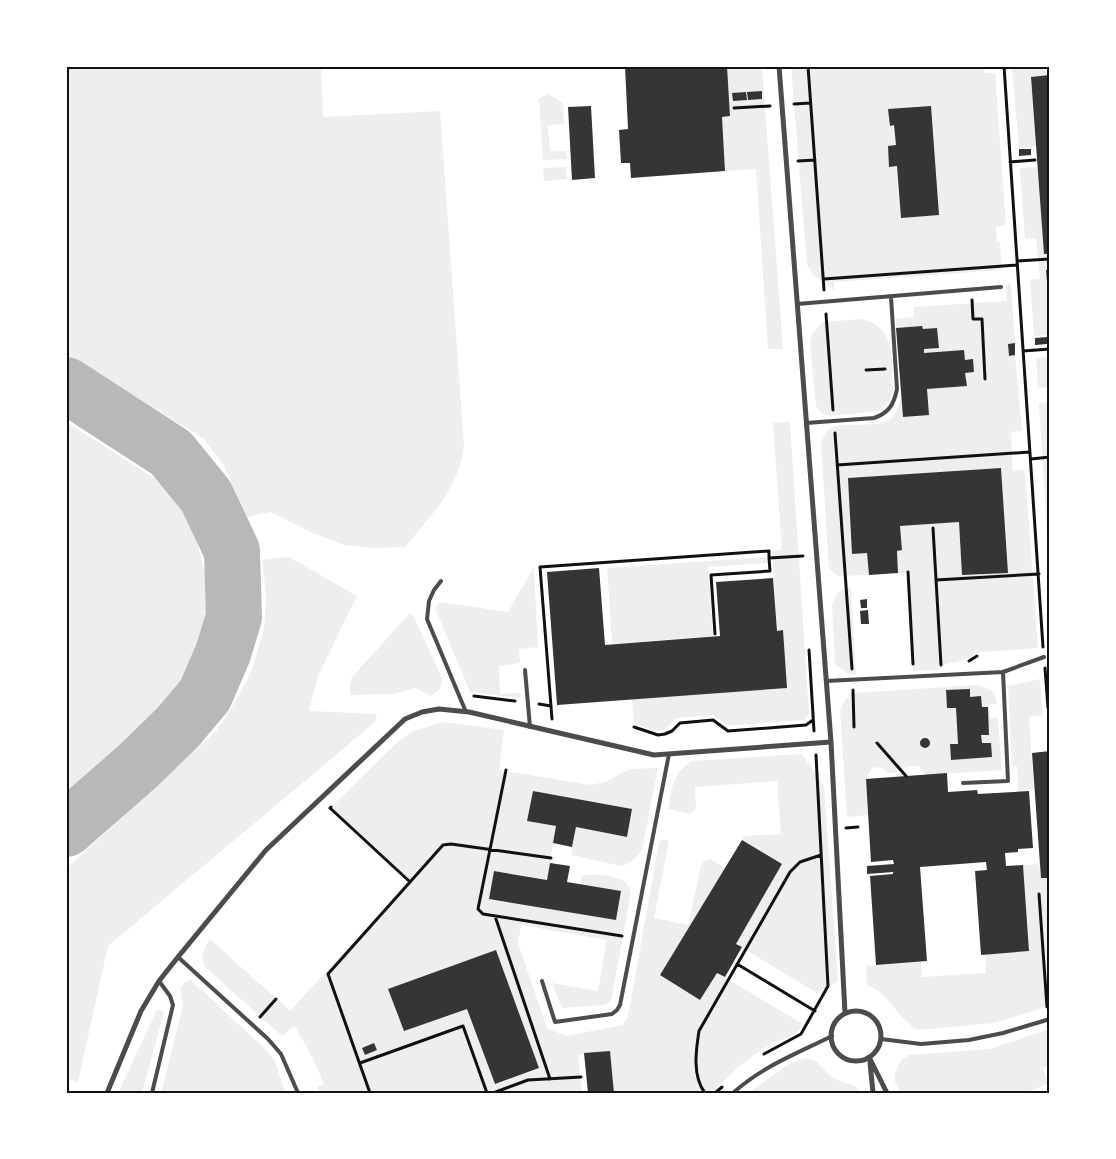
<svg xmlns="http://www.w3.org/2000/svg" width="1116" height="1159" viewBox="0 0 1116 1159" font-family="'Fira Sans Condensed',sans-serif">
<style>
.green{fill:#eee;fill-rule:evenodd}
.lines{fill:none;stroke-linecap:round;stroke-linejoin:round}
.taxiway{stroke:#b8b8b8;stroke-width:56}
.building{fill:#353535}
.path{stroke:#111;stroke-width:3}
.service{stroke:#4c4c4c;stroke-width:4}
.minor{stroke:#4c4c4c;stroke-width:5}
.neatline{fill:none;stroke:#111;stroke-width:2}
</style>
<rect width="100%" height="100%" fill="#fff"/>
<path class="green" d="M66 66H321L323 117 440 111 464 446C459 489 431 515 405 547L373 548 345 545 315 534 271 512 246 517 224 466 204 439 66 354Z
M727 66H762L783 349H768L756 169 725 171 722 117 730 116Z
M791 66H984L985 73H995L1006 225 996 227 997 241H1000L1002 270 834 282V290L814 275 807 265Z
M1012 66H1046V76L1031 77 1036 146 1019 148Z
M549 94 563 103 564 124 548 125 550 151H566L567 159 543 160 539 98Z
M566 167 567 179 544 181 543 168Z
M1038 167 1050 254V270L1046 271 1050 310V335L1034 336 1030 280 1040 279 1036 238 1025 239 1020 168Z
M1011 284 1015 343 1008 344 1009 356 1015 355 1022 431 1011 432 1013 471 1025 470 1038 648 980 652 962 661 945 664 938 670 913 671 908 573H898L897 551 902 550 900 526 959 522 962 575 1007 573 1001 468 848 478 867 553 869 575 838 576 829 569 821 443C822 440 823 435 826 432 838 418 876 431 891 418 897 412 899 405 902 397L927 389 966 386 965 373 974 372 973 360H965L924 353V349L939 348 937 328 923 329 922 326 896 328V319L914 317V307L1007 301 1006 285Z
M862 319C898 328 891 361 893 391L891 399 879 411 829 416 822 413 816 406 810 342 812 334 823 322Z
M1050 357V582L1039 405V403L1049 402 1048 387 1038 388 1036 358Z
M66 422 175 491 196 538 210 594 199 643 182 689 66 794Z
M790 422 809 714 804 720 727 726 714 715 677 718C660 738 656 731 634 723L632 699 782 630 777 631 772 551 782 550 773 423Z
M289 557 357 596 318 676 309 711 377 714 374 723 108 946 78 1082 66 1080V869L216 731 237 699 251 672 264 629 266 595 262 560Z
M767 557V563L708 567 713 636 612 644 607 568Z
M534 567 538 647 519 649 520 663 499 666 500 694 521 693 519 698 470 692 435 608 440 602 508 612Z
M846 588H851L856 675 848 674 835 664 832 604 837 593Z
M410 613 414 617 442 678 440 689 431 696 416 688 394 694 350 695V685L352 677Z
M1040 679 1043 715 1029 717 1034 789 1018 791 1017 766H1012L1008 686Z
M978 685C989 688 996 691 997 704L989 705 990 718H998L1002 770 926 775 919 766H908L901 772 887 773 881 767 872 768 866 779 868 815 847 817 840 711 845 700 853 693Z
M443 722 504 730 499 770 590 785 605 782 630 769 658 768 642 850C636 858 631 863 621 866L571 855 576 827 627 837 632 809 533 791 527 821 556 826 547 880 494 871 489 899 616 920 621 891 580 885 582 876C590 873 618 875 625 882 628 884 629 889 631 892L611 1001 605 1005 562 1008 552 983 598 991 607 940 521 925 518 943 547 1028 566 1036 623 1025 628 1016 659 843 663 839 669 841 654 918 688 925 702 862 710 859 725 868 660 975 700 1000 717 973 803 1024C797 1035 788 1037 777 1042 751 1053 732 1073 712 1093H614L610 1051 578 1055 582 1093H319L317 1087 324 1084C315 1061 307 1046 294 1026L282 1036 204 966C201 954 203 949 210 939L290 1011 409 881 330 808 400 740 414 731ZM496 950 539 1069 495 1084 467 1009Z
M802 754 824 786 838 982 817 993 736 944 782 865 742 840 743 836 781 834 777 781 695 787 696 808 691 814 668 809C673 786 671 775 692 761Z
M1039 864 1041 878H1050V1006L994 1023 918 1030C895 1018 893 995 867 985L866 966 921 962 922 977 986 973 985 954 1029 951 1023 865Z
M191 980 265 1049 275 1061 285 1093H161L183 1005 180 988 184 983Z
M157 1010 164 1012 142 1093H118Z
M1050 1029V1065L1043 1068 1048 1084 1024 1093H901L895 1082V1073L901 1060 909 1055 990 1049Z
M805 1058C822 1060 822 1070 834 1078 841 1082 850 1084 857 1087L858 1093H749L789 1064Z"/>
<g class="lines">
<path class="taxiway" d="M66 385 171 453 206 496 232 551 234 617 223 653 205 695 178 727 138 766 66 829"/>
</g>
<path class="building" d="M625 66H727L730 116 722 117 725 171 631 178 630 163H621L619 130 628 129Z
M1050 75V254H1044L1031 77Z
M762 91V99L748 100 747 92Z
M746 92 747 100 733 101 732 93Z
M591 106 595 178 572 180 568 107Z
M931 106 939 215 901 218 897 166 889 167 888 146 896 145 894 125 890 126 888 109Z
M1019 149H1031V155L1019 156Z
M1046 270H1050V294H1048Z
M922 326 923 329 937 328 939 348 924 349V353L964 350 965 360 973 359 974 372 965 373 967 386 927 389 929 415 903 417 896 328Z
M1047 337V344L1035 345V338Z
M1015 343V355L1009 356 1008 344Z
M1001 468 1008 573 962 575 959 522 900 526 902 550 897 551 898 573 869 575 867 553 852 554 848 478Z
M599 568 605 645 720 636 716 582 773 578 777 631 783 630 787 688 557 705 547 572Z
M867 599V608H861L860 600Z
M868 610 869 624H861L860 611Z
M970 689V697L981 696 982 707H988L989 735H981L982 743H991L992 757 951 760 950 744H958L956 708H947L946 690Z
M920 743a5 5 0 1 1 10 0a5 5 0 1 1-10 0Z
M1050 751V878H1041L1032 753Z
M947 773 948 792 977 790 978 794 1029 791 1033 848 1018 849V852L1005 853 1006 866 1023 865 1029 951 981 955 975 871 987 870 986 862 920 867 927 961 876 965 870 876 893 874V872L867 874V866L894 864 893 860 871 862 866 779Z
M533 791 632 809 627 837 576 827 572 847 553 843 556 826 527 821Z
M742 840 782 864 736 944 742 947 725 977 717 973 700 1000 660 975Z
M550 863 570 866 567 882 621 891 616 920 489 899 494 871 547 880Z
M496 950 539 1068 495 1084 467 1009 404 1031 388 989Z
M374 1043 377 1050 365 1055 362 1048Z
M610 1051 614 1093H588L584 1053Z"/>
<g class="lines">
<path class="path" d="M808 66 824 290
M1004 66 1043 647
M794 104 810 103
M734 108 770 106
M798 161 815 160
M1010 162 1035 160
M1017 261 1050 259
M824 279 1017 265
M972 300 973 319H982L985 379
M826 314 833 410
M1023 351 1050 349
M866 370 885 369
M835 433 852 669
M1031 459 1050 457
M837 465 1030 452
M933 528 941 665
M908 572 913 664
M936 580 1039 574
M715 634 711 575 770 571 769 558 803 556
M809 650 814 731
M969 661 977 656
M1045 668 1048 708 1050 707
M853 690 854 727
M474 696 515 701
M539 704 551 706
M552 719 540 567 769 551V558
M634 727 658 735 665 734 672 731 680 723 713 720 728 731 806 725 813 720
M877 743 906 776
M506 770 478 909 483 914 622 936
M331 807 330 808 409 881
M846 828 858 827
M1039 894 1047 1007
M495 916 550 1079
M737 964 815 1011
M260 1017 276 999
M764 1054 801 1034 828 986 816 755
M360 1063 463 1026 487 1093
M370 1093 328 974 443 845 451 844 551 858
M493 1093 528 1080 581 1077
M705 1093C692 1076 696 1050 699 1031L790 872 800 862 821 855
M715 1093 722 1087"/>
<path class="service" d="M797 304 1001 287
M806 423 874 418C889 413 894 404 897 389L891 297
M441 581 434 590 429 601 427 619 466 712
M525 670 530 727
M1003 672 1044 657
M826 681 1003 672 1008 781 963 783
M178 957 268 1039 281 1054 298 1093
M542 981 555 1022 612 1014 617 1010 620 1005 669 754
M881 1039 921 1044 969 1040 1003 1033 1050 1019
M152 1093 173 1005 170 996 159 981
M733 1093C763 1066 796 1054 832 1036"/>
<path class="minor" d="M779 66 831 742 845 1013
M831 1036a25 25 0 1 1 50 0a25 25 0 1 1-50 0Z
M869 1057 887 1093
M870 1062 873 1093
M107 1093 141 1011 159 981 178 957 266 850 405 719 422 712 439 709 469 712 654 755 831 742"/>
</g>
<rect width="1116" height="1159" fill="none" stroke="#ffffff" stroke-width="135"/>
<rect x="68" y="68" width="980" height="1024" class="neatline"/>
</svg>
